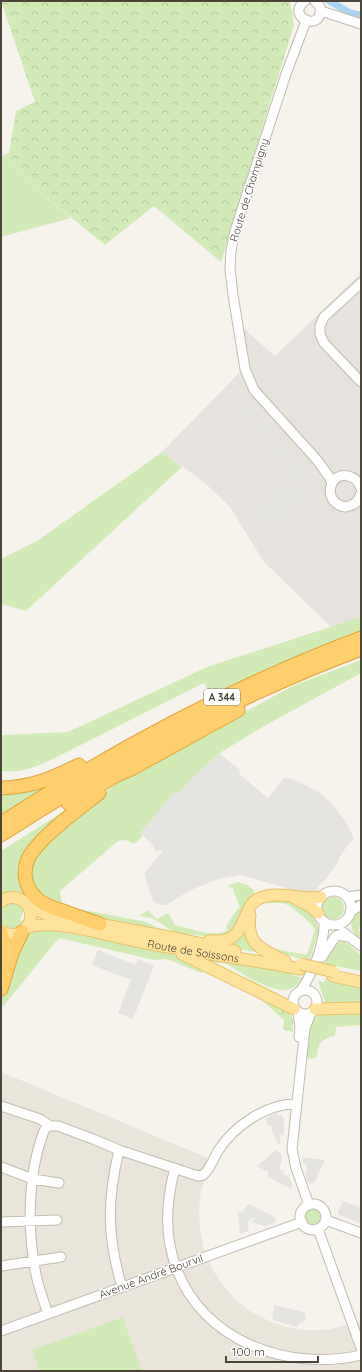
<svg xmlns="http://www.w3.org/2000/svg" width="362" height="1372" viewBox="0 0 362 1372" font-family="Quicksand,sans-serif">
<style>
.residential{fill:#eae5da}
.industrial{fill:#e6e2dd}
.green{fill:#d2eab5}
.forest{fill:url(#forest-crowns)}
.parking{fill:#e5e3e0}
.water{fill:url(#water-ripples)}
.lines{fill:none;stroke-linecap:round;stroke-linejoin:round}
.minor-casing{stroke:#c2bbae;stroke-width:11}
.major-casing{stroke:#e6c16a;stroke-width:13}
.highway-casing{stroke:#e0a43c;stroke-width:15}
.minor{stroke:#fff;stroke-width:9}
.major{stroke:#ffe39c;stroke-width:11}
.highway{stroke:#ffcf6e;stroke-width:13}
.major-bridge-casing{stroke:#e6c16a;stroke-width:13;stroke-linecap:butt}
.major-bridge{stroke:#ffe39c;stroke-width:11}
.labels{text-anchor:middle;stroke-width:3;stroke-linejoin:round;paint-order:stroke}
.shield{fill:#fff;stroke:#817c74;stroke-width:1}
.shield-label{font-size:10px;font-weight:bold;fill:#4b4439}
.street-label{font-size:11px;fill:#4b4439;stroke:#fff}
</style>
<defs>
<pattern id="forest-crowns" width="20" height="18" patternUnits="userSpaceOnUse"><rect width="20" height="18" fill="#d2eab5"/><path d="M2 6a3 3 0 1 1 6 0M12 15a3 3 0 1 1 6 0" fill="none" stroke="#b6ca9c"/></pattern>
<pattern id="water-ripples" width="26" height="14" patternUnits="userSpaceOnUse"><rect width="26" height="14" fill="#a9d4f2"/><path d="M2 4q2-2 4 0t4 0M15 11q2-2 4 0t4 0" fill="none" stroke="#8caec5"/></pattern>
</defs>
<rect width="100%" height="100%" fill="#f6f3ec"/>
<path class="residential" d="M1 1072 213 1160 207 1173 201 1191 199 1211 200 1230 204 1249 211 1267 222 1284 235 1299 250 1311 267 1320 286 1327 305 1330H325L344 1326 361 1320V1371H1Z"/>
<path class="industrial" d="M361 273V625L331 627 264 562 230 507 205 483 162 452 240 372 235 321 242 327 275 356Z"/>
<path class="green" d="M9 153 24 179 71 218 1 237V156Z
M162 452 182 467 26 611 1 604V559L37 541Z
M361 617V631L338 639 211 694 204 683 55 758C36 767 23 773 1 771V735L68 732 207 667Z
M361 660V673L266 725 223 751 193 777 179 794 140 833 143 836 137 842 133 844 127 840 118 841 60 891 62 906 147 922 160 929 90 916 48 901 32 885 30 869 33 857 96 799 130 774 293 686Z
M36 788 39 791 1 818V792Z
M77 803 32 844 27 897C18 893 11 891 1 894V851Z
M238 882 248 885 254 891V897L235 931 218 938 174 932 152 918 139 916 148 910 157 919 168 913 175 925C192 929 212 938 228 930L226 926C231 920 234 912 240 907L232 887 228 888 229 885Z
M322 908a11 11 0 1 1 22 0a11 11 0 1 1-22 0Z
M277 900H286L303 906 312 913 318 927V933L309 962 264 948 253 933 265 947 307 955 315 929C310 922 292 906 285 904 279 902 274 904 268 903L271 901Z
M13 903 20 905 24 911 20 920 25 923 22 927C13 929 7 929 1 922V910L6 905Z
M361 909V921L359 930 361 940C349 931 347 918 361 909Z
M41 928 98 939 101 938 171 954 204 968V972L201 973 172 961 165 959 154 960 59 938 1 1009V997L7 988 14 963 24 942 30 932Z
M241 932 247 933 260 953 224 946Z
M343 941C350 944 354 950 361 955V971L325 964C329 954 331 943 343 941Z
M198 955 290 973 291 975 305 978C299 983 292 990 284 990 274 991 250 979 241 973 227 965 228 960 211 964Z
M326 978 361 985V1006L329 1005 325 1002 318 981 324 982Z
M361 1012V1025L336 1027 335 1036C321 1039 318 1043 317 1057L312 1059 307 1057 309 1029 312 1021 317 1015 325 1013Z
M304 1217a9 9 0 1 1 18 0a9 9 0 1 1-18 0Z
M123 1317 142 1371H39L32 1350Z"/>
<path class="forest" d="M1 1H290L294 25 221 262 154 206 105 245 24 179 9 153 16 111 35 102Z
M261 996 289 1012 293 1019V1032L283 1029 284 1020 259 998Z"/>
<path class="parking" d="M244 396 280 436 278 438 288 448 290 447 311 472 309 475 315 482 313 487 297 485 294 486 296 488 297 487 300 490 303 488 306 491 305 494 307 499 283 520 274 524 262 522 247 514 242 507 250 500 258 507 272 496 269 491 290 474 294 477H296V476L232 405Z
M220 754 241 771 239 774 268 798 284 778 293 779 319 792 331 803 344 819 354 838 342 853 334 869 313 893 309 891 307 894 241 875 218 879 191 890 166 905H159L153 901 144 874 164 849 156 852 151 843 140 833 172 795 176 792 179 793 193 777Z
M98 950 136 965 138 959 154 966 133 1019 118 1013 131 980 92 965Z
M276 1113 278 1116 281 1114 284 1120V1135H281L280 1138 281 1143 278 1144 271 1129 272 1125 268 1126 265 1119Z
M276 1150 281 1154 282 1159 279 1170 286 1171 281 1173 289 1177 292 1183V1189L268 1177V1172L257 1166Z
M302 1157 325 1160 314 1183 308 1182 306 1176 307 1164 303 1163Z
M343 1201 361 1208V1224L337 1214Z
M248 1204 275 1217 276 1222 265 1226 251 1222 254 1219 252 1218 247 1223 249 1231 240 1234 238 1212H242Z
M274 1305 304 1312 306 1318 302 1323H299L298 1327 272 1320Z"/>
<path class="water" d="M323 1H336L352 10 361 12V21L341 12Z"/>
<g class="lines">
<g class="minor-casing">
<path id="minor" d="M305 1C284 17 324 34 320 7L315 1
M321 11 361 24
M306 21 286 74 235 231 231 251 230 269 233 295 245 369 254 390 317 460 330 478 332 484
M361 283 324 317 320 326V334L324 343 361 382
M361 489C359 483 357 479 351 477 330 468 320 502 345 507 353 506 359 502 361 493
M317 908a17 17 0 1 1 34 0a17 17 0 1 1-34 0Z
M347 897 361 895
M350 912 361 905
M343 932 361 946
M322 957 335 937 338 935 348 937
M293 1002a12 12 0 1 1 24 0a12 12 0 1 1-24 0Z
M301 990C313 973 325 943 324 921
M298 1012 300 1027 299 1037
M1 1106 40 1119 50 1126H58L93 1139 119 1150 198 1176 203 1175 206 1172C211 1166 214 1158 218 1151 234 1126 267 1103 297 1104
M119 1150C107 1201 107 1237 122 1287
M1 1167 33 1179 59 1183
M175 1168C166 1201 164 1235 176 1267 202 1341 288 1372 361 1355
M300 1217a13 13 0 1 1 26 0a13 13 0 1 1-26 0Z
M309 1205 296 1168 292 1149 305 1028 311 1013
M326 1220 361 1233
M1 1222 57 1220
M318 1229 361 1348
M1 1266 61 1257
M48 1314C44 1302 40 1291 37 1279 27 1233 27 1175 44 1131L46 1128 50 1126
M1 1331 302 1222"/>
</g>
<g class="major-casing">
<g id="major">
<path d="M296 899 308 905 318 913"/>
<path d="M1 902C5 898 11 897 16 898 44 904 28 947 1 931"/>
<path d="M29 907 46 914 76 920"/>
<path d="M250 915C246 945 261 949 285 961"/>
<path d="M93 923 180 939 235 951"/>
<path id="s1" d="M26 928C55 917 114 938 146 943 197 953 249 959 300 969"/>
<path d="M209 941C234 942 238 935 247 913 249 908 251 904 255 901 273 888 300 901 321 897"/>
<path d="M182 954 294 1009"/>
<path d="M333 976 361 982"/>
<path d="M315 1009 361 1008"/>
</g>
</g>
<g class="highway-casing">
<path id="highway" d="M1 788C32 787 51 779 79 765
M99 793C80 808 38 838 28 859 21 875 27 892 41 902 47 906 56 909 63 911 76 916 88 920 100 924
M68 803 119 774 133 768 238 710
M1 823C116 749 233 686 361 638
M1 835C115 761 233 697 361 649
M1 933 4 944 2 964
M1 989 12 953 22 932"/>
</g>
<use href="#minor" class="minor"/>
<use href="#major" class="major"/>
<use href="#highway" class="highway"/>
<g class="major-bridge-casing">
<path id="major-bridge" d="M301 964 334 972"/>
</g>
<use href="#major-bridge" class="major-bridge"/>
</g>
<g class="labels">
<rect class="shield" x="204" y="689" width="36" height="16" rx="3"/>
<g class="shield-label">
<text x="222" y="701">A 344</text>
</g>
<g class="street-label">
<text transform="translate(249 190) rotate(-73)" y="4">Route de Champigny</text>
<text dy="4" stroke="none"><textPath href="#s1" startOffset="170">Route de Soissons</textPath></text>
<text transform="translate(151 1276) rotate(-20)" y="4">Avenue André Bourvil</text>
</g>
</g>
<rect width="362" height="1372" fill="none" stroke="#4b4439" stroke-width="4"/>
<path d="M226 1356v6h92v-6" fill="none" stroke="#4b4439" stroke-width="2"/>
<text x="232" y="1356" font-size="12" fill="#4b4439" stroke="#ffffff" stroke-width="3" paint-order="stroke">100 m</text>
</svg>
